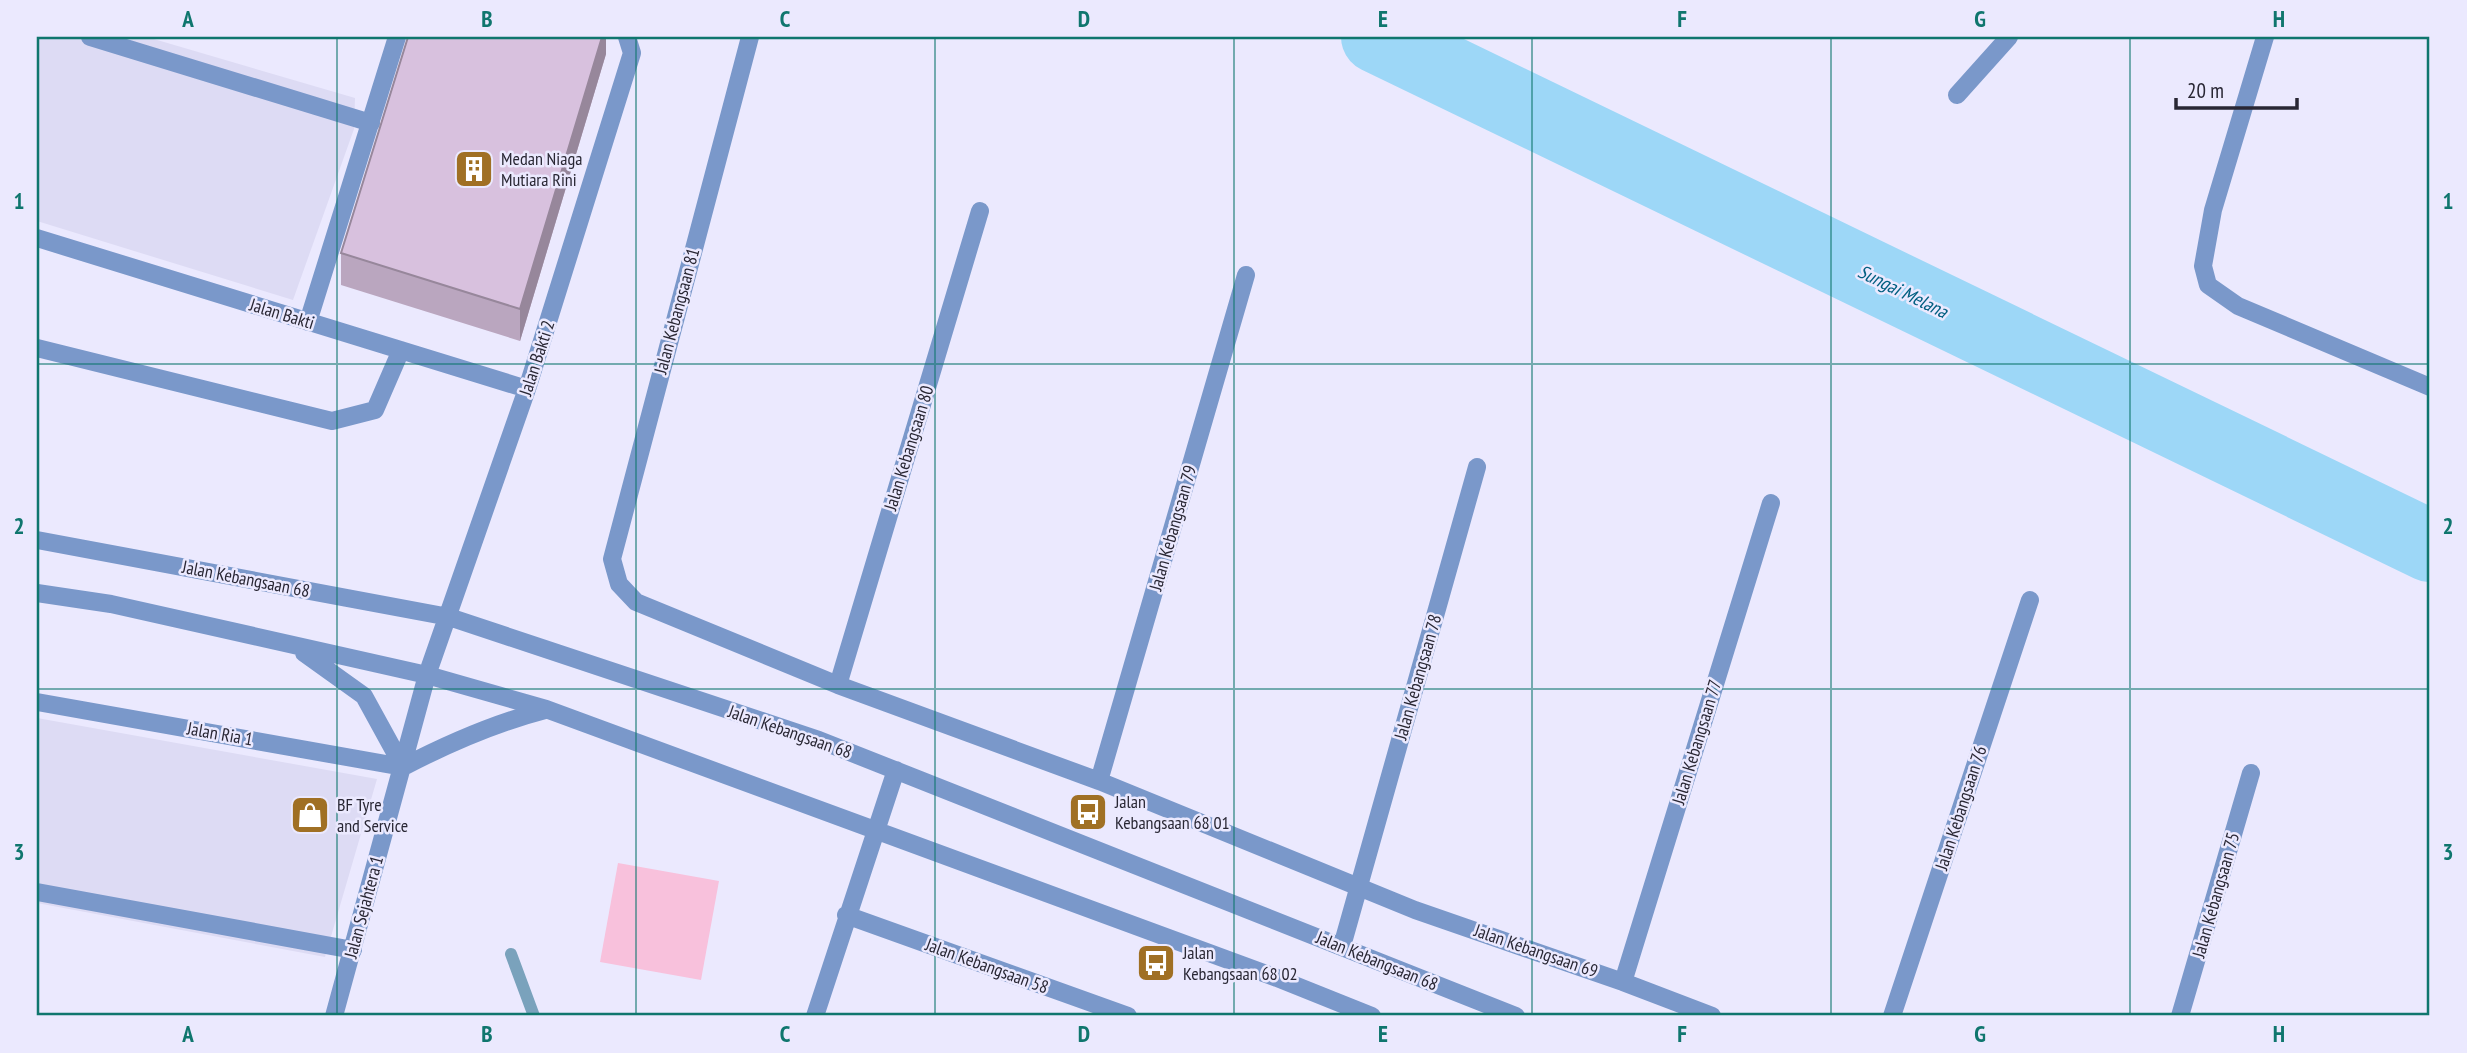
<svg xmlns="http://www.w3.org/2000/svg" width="2467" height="1053" viewBox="0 0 2467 1053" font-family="'PT Sans Narrow',sans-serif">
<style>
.built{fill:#dddbf4}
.green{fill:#f8c1dc}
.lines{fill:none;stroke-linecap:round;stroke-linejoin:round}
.stream{stroke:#7aa2bc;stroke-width:12}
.river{stroke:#9dd7f7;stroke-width:72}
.minor{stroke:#7a98ca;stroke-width:18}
.wall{fill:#baa6bf}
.shaded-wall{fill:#97879b}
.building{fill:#d8c1de;stroke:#97879b;stroke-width:2}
.grid{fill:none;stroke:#0f766e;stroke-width:2;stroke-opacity:0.55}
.labels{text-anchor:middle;stroke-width:5;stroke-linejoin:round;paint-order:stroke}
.poi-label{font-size:18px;fill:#292734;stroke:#ebe9fe;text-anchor:start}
.street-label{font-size:18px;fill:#292734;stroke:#ebe9fe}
.water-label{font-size:19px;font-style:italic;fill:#025f81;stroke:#ebe9fe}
.neatline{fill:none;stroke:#0f766e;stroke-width:2.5}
.grid-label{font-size:23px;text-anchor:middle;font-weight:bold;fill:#0f766e}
</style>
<rect width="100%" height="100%" fill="#ebe9fe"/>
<path class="built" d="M37 37H147L355 98 354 129 293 300 37 221Z
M37 718 377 779 325 957 37 903Z"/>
<path class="green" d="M618 863 719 881 701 980 600 962Z"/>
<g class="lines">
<path class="stream" d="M511 954 534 1016"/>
<path class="river" d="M1377 37 2430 546"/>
<path class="minor" d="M90 37 371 123
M750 37 612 559 619 584 636 602 838 685 1099 781 1415 910 1623 982 1712 1016
M2265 37 2213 210 2203 266 2208 285 2238 306 2430 387
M1957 95 2009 37
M37 238 527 389
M308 322 397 37
M37 348 332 421 375 410 401 350
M37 540 449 617 819 740 1516 1016
M37 593 111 604 427 675 546 709 1277 978 1372 1016
M304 653 364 696 403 767
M838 685 980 211
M37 702 403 767
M403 767C449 743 495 723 545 710
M1099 781 1246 275
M37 892 353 950
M846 915 1128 1016
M1342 946 1477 467
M1623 982 1771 503
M334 1016 427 675 527 389 632 53 627 37
M815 1016 896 770
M1892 1016 2030 600
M2180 1016 2251 773"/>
</g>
<path class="wall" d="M606 37V54L520 341 341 285V253Z"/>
<path class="shaded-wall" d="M602 37H606V54L520 341V309Z"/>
<path class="building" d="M408 37H602L520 309 341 253Z"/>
<path class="grid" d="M337 37V1016M636 37V1016M935 37V1016M1234 37V1016M1532 37V1016M1831 37V1016M2130 37V1016M37 364H2430M37 689H2430"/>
<defs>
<g id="building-square" transform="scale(2.0125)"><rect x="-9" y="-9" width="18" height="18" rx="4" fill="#a07024" stroke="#ebe9fe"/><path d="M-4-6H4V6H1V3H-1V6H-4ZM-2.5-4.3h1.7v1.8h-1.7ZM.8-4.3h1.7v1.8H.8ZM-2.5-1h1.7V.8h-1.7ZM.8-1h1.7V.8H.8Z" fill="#fff"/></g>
<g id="bus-square" transform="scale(2.0125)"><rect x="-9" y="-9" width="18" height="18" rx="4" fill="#a07024" stroke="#ebe9fe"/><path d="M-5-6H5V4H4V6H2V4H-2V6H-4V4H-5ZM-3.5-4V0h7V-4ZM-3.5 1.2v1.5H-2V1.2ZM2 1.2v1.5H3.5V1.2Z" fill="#fff"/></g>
<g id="shop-square" transform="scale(2.0125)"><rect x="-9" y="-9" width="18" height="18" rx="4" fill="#a07024" stroke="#ebe9fe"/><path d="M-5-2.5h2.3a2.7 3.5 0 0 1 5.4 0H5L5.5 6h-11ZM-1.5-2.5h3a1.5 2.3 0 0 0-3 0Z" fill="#fff"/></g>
</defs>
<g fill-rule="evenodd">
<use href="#building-square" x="474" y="169"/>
<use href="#bus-square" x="1088" y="812"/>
<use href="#shop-square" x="310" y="815"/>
<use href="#bus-square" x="1156" y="963"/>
</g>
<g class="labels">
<g class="poi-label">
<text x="501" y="165">Medan Niaga<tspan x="501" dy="21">Mutiara Rini</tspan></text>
<text x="1115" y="808">Jalan<tspan x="1115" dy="21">Kebangsaan 68 01</tspan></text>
<text x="337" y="811">BF Tyre<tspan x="337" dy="21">and Service</tspan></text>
<text x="1183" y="959">Jalan<tspan x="1183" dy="21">Kebangsaan 68 02</tspan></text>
</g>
<g class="street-label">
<text transform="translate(677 311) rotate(-75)" y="6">Jalan Kebangsaan 81</text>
<text transform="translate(282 314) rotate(17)" y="6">Jalan Bakti</text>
<text transform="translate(537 358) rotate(-72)" y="6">Jalan Bakti 2</text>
<text transform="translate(909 448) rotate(-73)" y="6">Jalan Kebangsaan 80</text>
<text transform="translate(1173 528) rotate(-74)" y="6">Jalan Kebangsaan 79</text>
<text transform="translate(246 579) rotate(11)" y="6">Jalan Kebangsaan 68</text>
<text transform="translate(1418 677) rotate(-74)" y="6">Jalan Kebangsaan 78</text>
<text transform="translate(790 732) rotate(19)" y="6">Jalan Kebangsaan 68</text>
<text transform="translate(220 734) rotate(10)" y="6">Jalan Ria 1</text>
<text transform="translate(1697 742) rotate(-73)" y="6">Jalan Kebangsaan 77</text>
<text transform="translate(1961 808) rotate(-72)" y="6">Jalan Kebangsaan 76</text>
<text transform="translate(2216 895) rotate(-74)" y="6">Jalan Kebangsaan 75</text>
<text transform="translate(364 907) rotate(-75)" y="6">Jalan Sejahtera 1</text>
<text transform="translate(1536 951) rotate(19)" y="6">Jalan Kebangsaan 69</text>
<text transform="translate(1377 961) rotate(22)" y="6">Jalan Kebangsaan 68</text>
<text transform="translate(987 966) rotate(20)" y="6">Jalan Kebangsaan 58</text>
</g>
<g class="water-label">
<text transform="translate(1903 291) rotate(26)" y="7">Sungai Melana</text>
</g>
</g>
<rect width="2467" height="1053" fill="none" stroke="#ebe9fe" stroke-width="77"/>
<path d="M2176 98v10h121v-10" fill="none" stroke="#292734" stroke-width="3.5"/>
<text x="2187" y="98" font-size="21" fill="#292734" stroke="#ebe9fe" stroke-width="5" paint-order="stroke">20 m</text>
<rect x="38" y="38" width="2390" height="976" class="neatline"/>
<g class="grid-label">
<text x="188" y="27">A</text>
<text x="487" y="27">B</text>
<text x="785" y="27">C</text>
<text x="1084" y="27">D</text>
<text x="1383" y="27">E</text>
<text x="1682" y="27">F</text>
<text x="1980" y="27">G</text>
<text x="2279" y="27">H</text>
<text x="19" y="209">1</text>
<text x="2448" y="209">1</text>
<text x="19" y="534">2</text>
<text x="2448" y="534">2</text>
<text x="19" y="860">3</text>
<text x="2448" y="860">3</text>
<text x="188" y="1042">A</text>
<text x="487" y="1042">B</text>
<text x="785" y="1042">C</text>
<text x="1084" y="1042">D</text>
<text x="1383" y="1042">E</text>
<text x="1682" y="1042">F</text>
<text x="1980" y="1042">G</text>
<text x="2279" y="1042">H</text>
</g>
</svg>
